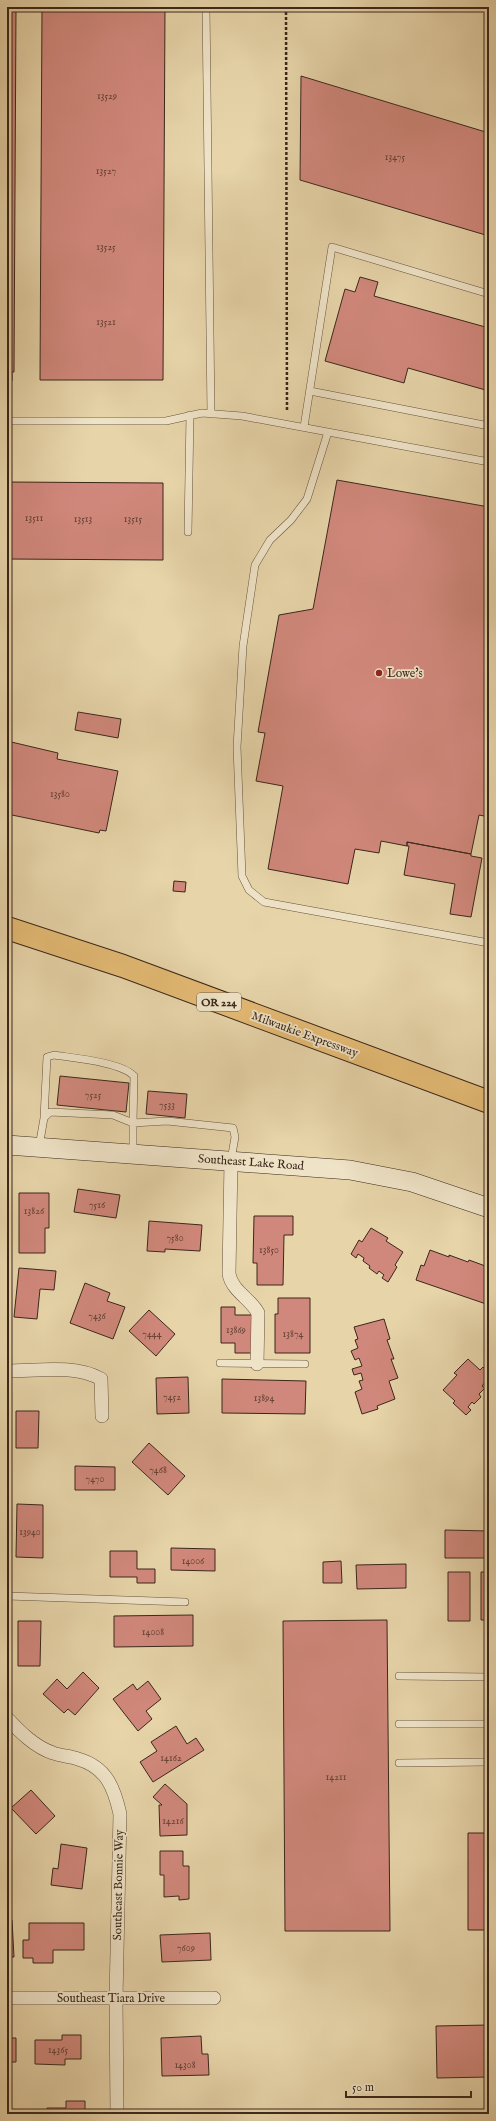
<svg xmlns="http://www.w3.org/2000/svg" width="496" height="2121" viewBox="0 0 496 2121" font-family="'IM FELL English',serif">
<style>
.building{fill:#d1887c;stroke:#3a271a}
.lines{fill:none;stroke-linecap:round;stroke-linejoin:round}
.lane-casing{stroke:#65523e;stroke-width:8}
.street-casing{stroke:#65523e;stroke-width:14}
.secondary-casing{stroke:#3a271a;stroke-width:20}
.highway-casing{stroke:#3a271a;stroke-width:24}
.path{stroke:#3a271a;stroke-width:2.5;stroke-dasharray:3 2;stroke-linecap:butt}
.lane{stroke:#efe3c7;stroke-width:7}
.street{stroke:#efe3c7;stroke-width:13}
.secondary{stroke:#efe3c7;stroke-width:19}
.highway{stroke:#e4ba74;stroke-width:22}
.poi-dot{fill:#8f2418;stroke:#efe3c7;stroke-width:1.5}
.labels{text-anchor:middle;stroke-width:3.5;stroke-linejoin:round;paint-order:stroke}
.number-label{font-size:10px;fill:#603f32}
.shield{fill:#efe3c7;stroke:#705f4e;stroke-width:1}
.shield-label{font-size:11px;font-weight:bold;fill:#3a271a}
.poi-label{font-size:12px;fill:#3a271a;stroke:#efe3c7;text-anchor:start}
.street-label{font-size:12px;fill:#3a271a;stroke:#efe3c7}
</style>
<rect width="100%" height="100%" fill="#e7d4a9"/>
<filter id="stains"><feTurbulence type="fractalNoise" baseFrequency=".005" numOctaves="4"/><feColorMatrix values="0 0 0 0 .2 0 0 0 0 .09 0 0 0 0 .02 0 0 0 .5 -.17"/></filter>
<radialGradient id="worn" r=".72"><stop offset=".6" stop-color="#630" stop-opacity="0"/><stop offset="1" stop-color="#630" stop-opacity=".3"/></radialGradient>
<path class="building" d="M7 7H16L14 372H12V381H7Z
M42 7H165L163 380H40Z
M301 76 489 133V236L300 180Z
M360 277 378 282 374 296 489 328V391L408 368 404 383 325 361 345 289 355 292Z
M337 480 489 507V817L479 815 471 854 407 842V846L381 841 379 853 355 849 348 884 268 869 283 786 256 781 265 733 258 732 279 615 313 609Z
M7 482 163 483V560L7 559Z
M78 712 121 719 118 738 75 730Z
M7 741 58 753 57 759 118 771 106 831 100 830 99 833 7 814Z
M407 842 471 854V856L482 858 471 917 450 914 455 884 404 875 409 846H407Z
M174 881 186 882 185 892 173 891Z
M60 1076 129 1083 126 1112 57 1105Z
M148 1091 187 1094 185 1118 146 1114Z
M78 1189 120 1195 116 1218 74 1212Z
M19 1193H49V1228H45V1253H19Z
M254 1216H293V1235H284L283 1285H257V1263H253Z
M149 1221 202 1225 200 1251 165 1249V1252L147 1251Z
M371 1228 388 1238 386 1241 403 1252 395 1265 397 1267 388 1282 382 1278 384 1275 379 1271 377 1274 369 1268 370 1266 363 1261 364 1258 358 1254 356 1258 351 1254 359 1240 362 1242Z
M430 1250 449 1257V1255L468 1262 469 1260 488 1267 489 1305 416 1280 421 1265 424 1266Z
M19 1268 56 1271 54 1290 40 1289 37 1319 14 1317Z
M85 1283 110 1293 107 1301 125 1307 113 1339 70 1323Z
M278 1298H310V1353H275V1314H278Z
M221 1307H235V1315H252V1353H235V1343H221Z
M149 1310 175 1334 156 1356 129 1331Z
M384 1319 390 1339 387 1340 394 1359H391L398 1378 389 1381 395 1399 377 1406 378 1409 362 1414 355 1392 362 1389 359 1381 363 1380 361 1373 354 1375 352 1369 362 1366 359 1358 355 1360 351 1351 358 1348 355 1340 358 1339 354 1327Z
M468 1359 480 1370 483 1367 489 1373V1382L487 1380 482 1386 485 1388 479 1394 481 1397 474 1404 472 1402 468 1407 471 1410 466 1415 453 1403 455 1401 443 1390 457 1375 454 1373Z
M188 1377 189 1413 157 1414 156 1378Z
M222 1379 306 1381 305 1414 222 1413Z
M16 1411H39L38 1448H16Z
M149 1443 185 1476 168 1495 132 1462Z
M75 1466 115 1467V1490H75Z
M17 1504 43 1505V1558L16 1557Z
M445 1530 489 1531V1558H445Z
M171 1548 215 1549V1571L171 1570Z
M110 1551H137V1569H155V1583H137V1577H110Z
M341 1561 342 1583H323V1562Z
M406 1564V1588L357 1589 356 1565Z
M448 1572H470V1621H448Z
M481 1572H489V1620H481Z
M193 1615V1646L114 1647V1616Z
M387 1620 390 1931H285L283 1621Z
M18 1621H41L40 1666H18Z
M83 1672 99 1688 75 1715 68 1709 64 1713 43 1694 57 1679 67 1689Z
M148 1681 161 1699 146 1711 152 1719 138 1731 113 1699 133 1684 137 1690Z
M176 1726 187 1744 196 1738 204 1750 153 1782 140 1762 157 1751 151 1742Z
M165 1784 187 1804V1835L160 1836 159 1805H162L153 1797Z
M31 1790 55 1816 36 1834 11 1808Z
M468 1833H489V1930H468Z
M61 1844 87 1848 82 1889 51 1885 53 1868 58 1869Z
M160 1851H183V1866H189V1899L179 1900V1896L164 1897V1875H160Z
M12 1920 14 1957H7V1921Z
M29 1923H84V1950H53V1963H33V1958H23V1940H29Z
M210 1933 211 1960 162 1962 160 1935Z
M489 2025V2077L437 2078 436 2026Z
M62 2035H81V2059H65V2065L35 2064V2040H62Z
M201 2036 202 2054H208L209 2075 162 2076 161 2038Z
M7 2038H16V2062H7Z
M66 2101H85V2114H47V2108H66Z"/>
<g class="lines">
<g class="lane-casing">
<path id="lane" d="M206 7 211 414
M310 391 489 426
M7 421H166L202 413 242 416 489 462
M304 427 332 247 489 294
M328 432 307 499 291 520 270 540 255 565 243 646 237 747 242 876 249 890 264 902 489 943
M188 532 190 415
M39 1147 44 1118 50 1112 113 1115 133 1123 134 1076C121 1062 73 1058 54 1055L47 1057 44 1118
M133 1153V1123L167 1121 233 1128 235 1137 231 1160
M220 1363 305 1364
M7 1596 185 1602
M399 1676 489 1677
M399 1724H489
M399 1763 489 1762"/>
</g>
<g class="street-casing">
<path id="street" d="M231 1161 229 1274C232 1291 251 1299 258 1313L257 1364
M7 1371C37 1371 74 1364 101 1379L102 1416
M7 1718C20 1732 35 1747 53 1753 61 1756 70 1756 78 1759 106 1767 114 1787 120 1814L116 1998 117 2114
M7 1998H214"/>
</g>
<g class="secondary-casing">
<path id="secondary" d="M7 1145 350 1170 412 1182 489 1208"/>
</g>
<g class="highway-casing">
<path id="highway" d="M7 928 123 966 489 1102"/>
</g>
<path class="path" d="M286 7 287 412"/>
<use href="#lane" class="lane"/>
<use href="#street" class="street"/>
<use href="#secondary" class="secondary"/>
<use href="#highway" class="highway"/>
</g>
<circle class="poi-dot" cx="379" cy="673" r="4"/>
<g class="labels">
<g class="number-label">
<text x="107" y="99">13529</text>
<text x="395" y="160">13475</text>
<text x="106" y="174">13527</text>
<text x="106" y="250">13525</text>
<text x="106" y="325">13521</text>
<text x="34" y="521">13511</text>
<text x="83" y="522">13513</text>
<text x="133" y="522">13515</text>
<text x="60" y="797">13580</text>
<text x="93" y="1098">7525</text>
<text x="167" y="1108">7533</text>
<text x="97" y="1208">7516</text>
<text x="34" y="1214">13826</text>
<text x="175" y="1241">7580</text>
<text x="269" y="1253">13850</text>
<text x="97" y="1319">7436</text>
<text x="236" y="1333">13869</text>
<text x="152" y="1337">7444</text>
<text x="293" y="1337">13874</text>
<text x="172" y="1400">7452</text>
<text x="264" y="1401">13894</text>
<text x="158" y="1473">7468</text>
<text x="95" y="1482">7470</text>
<text x="30" y="1535">13940</text>
<text x="193" y="1564">14006</text>
<text x="153" y="1635">14008</text>
<text x="171" y="1761">14162</text>
<text x="336" y="1780">14211</text>
<text x="173" y="1824">14216</text>
<text x="186" y="1951">7609</text>
<text x="58" y="2053">14365</text>
<text x="185" y="2068">14308</text>
</g>
<rect class="shield" x="197" y="993" width="44" height="18" rx="3"/>
<g class="shield-label">
<text x="219" y="1006">OR 224</text>
</g>
<g class="poi-label">
<text x="387" y="677">Lowe's</text>
</g>
<g class="street-label">
<text transform="translate(305 1034) rotate(20)" y="4">Milwaukie Expressway</text>
<text transform="translate(251 1162) rotate(4)" y="4">Southeast Lake Road</text>
<text transform="translate(118 1885) rotate(-89)" y="4">Southeast Bonnie Way</text>
<text x="111" y="2002">Southeast Tiara Drive</text>
</g>
</g>
<rect width="496" height="2121" fill="none" stroke="#e7d4a9" stroke-width="24"/>
<rect x="8" y="8" width="480" height="2105" fill="none" stroke="#3a271a" stroke-width="2"/>
<rect x="12" y="12" width="472" height="2097" fill="none" stroke="#3a271a"/>
<path d="M346 2091v6h125v-6" fill="none" stroke="#3a271a" stroke-width="2"/>
<text x="352" y="2091" font-size="12" fill="#3a271a" stroke="#efe3c7" stroke-width="3" paint-order="stroke">50 m</text>
<rect width="100%" height="100%" filter="url(#stains)"/>
<rect width="100%" height="100%" fill="url(#worn)"/>
</svg>
